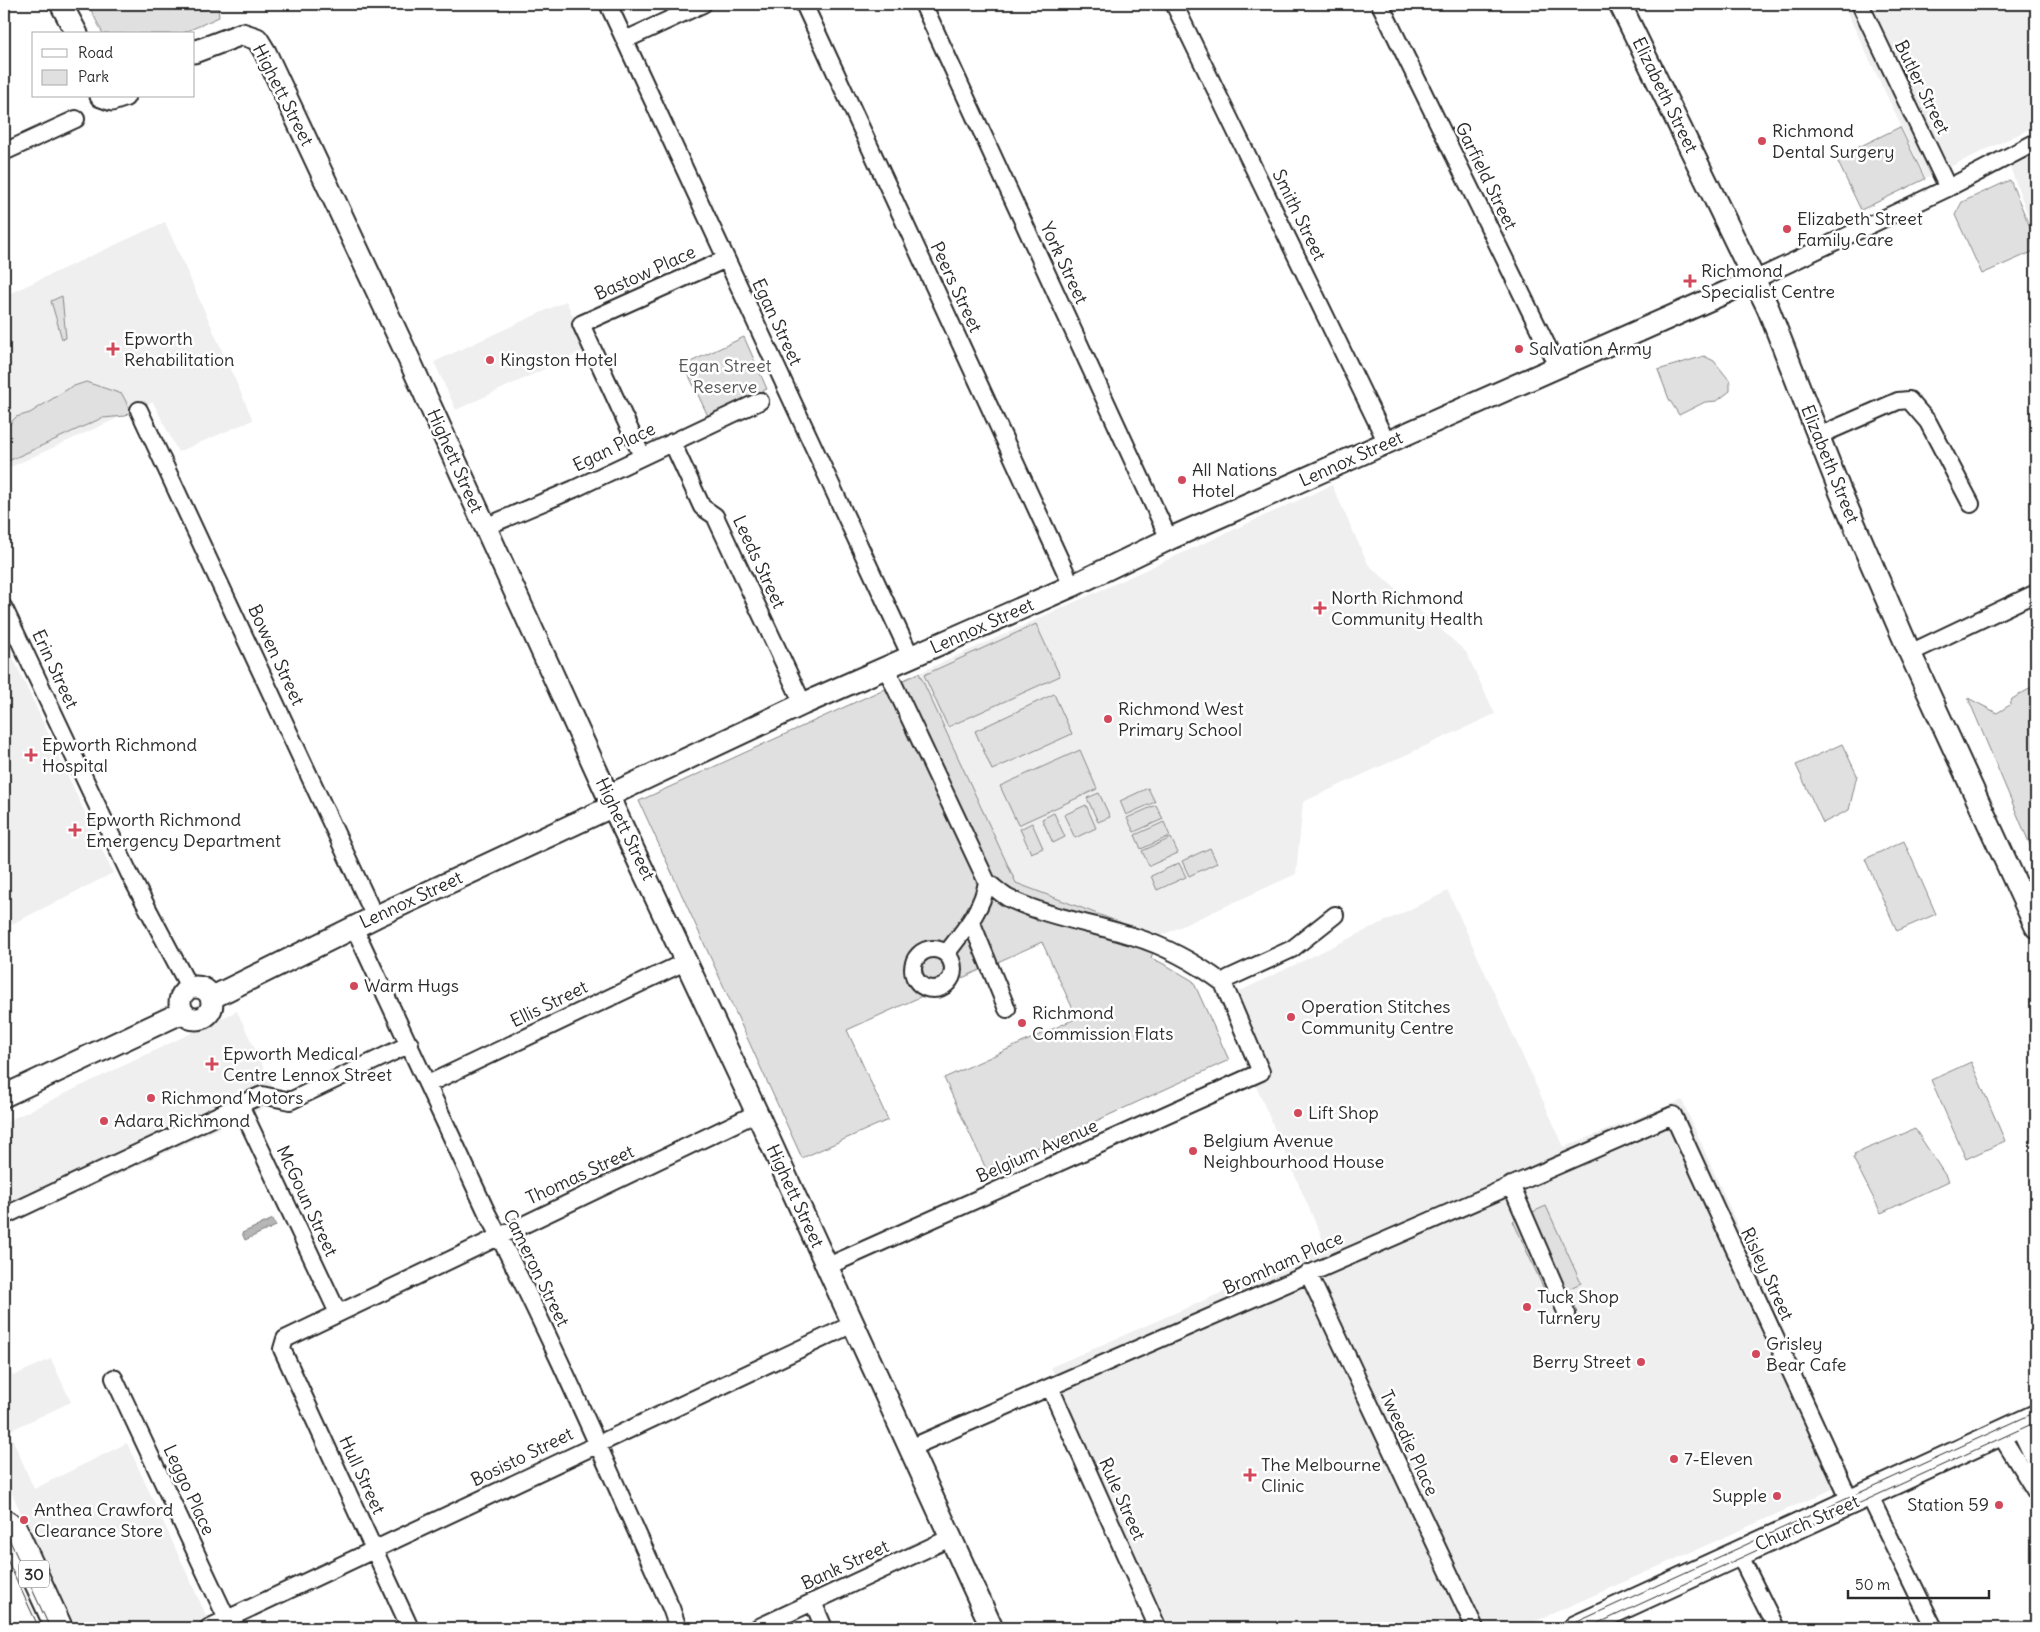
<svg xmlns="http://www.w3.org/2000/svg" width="2040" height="1632" viewBox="0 0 2040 1632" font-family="Delius,sans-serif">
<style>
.built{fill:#efefef}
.green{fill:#e0e0e0;stroke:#868686}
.water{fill:#b6b6b6;stroke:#7e7e7e}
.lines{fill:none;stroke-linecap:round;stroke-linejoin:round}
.minor-casing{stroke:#2b2b2b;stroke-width:20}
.tertiary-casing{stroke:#2b2b2b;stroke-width:25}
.secondary-casing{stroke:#2b2b2b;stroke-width:28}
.primary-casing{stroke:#2b2b2b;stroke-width:30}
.minor{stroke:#fff;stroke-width:16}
.tertiary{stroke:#fff;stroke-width:21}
.secondary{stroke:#fff;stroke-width:24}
.primary{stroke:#fff;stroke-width:26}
.tram{stroke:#2b2b2b;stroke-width:1}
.poi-dot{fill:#d1495b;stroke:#fff;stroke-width:2}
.labels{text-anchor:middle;stroke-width:5;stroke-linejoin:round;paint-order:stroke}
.shield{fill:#fff;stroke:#6b6b6b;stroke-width:1}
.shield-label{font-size:16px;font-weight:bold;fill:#2b2b2b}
.street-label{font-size:18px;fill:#2b2b2b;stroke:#fff}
.poi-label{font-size:18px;fill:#2b2b2b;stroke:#fff;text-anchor:start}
.park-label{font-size:18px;fill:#585858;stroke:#fff}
</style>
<rect width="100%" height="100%" fill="#fff"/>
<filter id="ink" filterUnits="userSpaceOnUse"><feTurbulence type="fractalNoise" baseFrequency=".02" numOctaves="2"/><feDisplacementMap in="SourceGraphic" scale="10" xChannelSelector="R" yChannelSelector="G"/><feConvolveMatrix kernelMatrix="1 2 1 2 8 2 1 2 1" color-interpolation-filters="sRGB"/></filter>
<g filter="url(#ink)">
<path class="built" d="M1843 4H2036V126L1926 178Z
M2036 155V237L2010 167Z
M165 222 253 420 178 452 153 402 4 470V296Z
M566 301 588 349 456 410 434 362Z
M1332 485 1368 564 1466 652 1495 714 1303 802 1296 874 1158 937 1016 883 919 673Z
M4 638 113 873 4 928Z
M1448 891 1564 1147 1682 1100 1851 1481 1520 1628H1170L1051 1367 1326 1247 1219 1001Z
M237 1011 279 1101 4 1227V1123Z
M4 1356 13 1376 51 1359 71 1402 9 1431 34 1489 127 1443 212 1628H73L4 1476Z"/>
<path class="green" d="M88 4H185V10L218 8 219 17 181 34H103Z
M1900 127 1925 179 1861 210 1836 158Z
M2010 180 2030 227 2034 251 1982 274 1955 215 1962 202Z
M62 296 66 338 62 339 51 301Z
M744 337 767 389 708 416 684 365Z
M1704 356 1714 361 1730 381V391L1717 401 1705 402 1679 415 1669 399 1658 370Z
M86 382 122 394 131 411 126 416 102 418 4 463V430L16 417 30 413 71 387Z
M1036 624 1060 676 948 727 924 675Z
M919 673 1016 883 1158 937 1151 958 1166 965 1193 981 1229 1060 987 1171 944 1078 1077 1018 1042 942 847 1030 888 1120 802 1158 639 801Z
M2036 685V859L1968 698 1997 713 2010 705 2012 699Z
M1054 694 1072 734 992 770 975 731Z
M1842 744 1857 775 1849 810 1823 823 1796 765Z
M1080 750 1097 789 1018 825 1000 786Z
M1148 788 1155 802 1126 815 1120 801Z
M1099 793 1110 817 1098 822 1087 798Z
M1086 805 1096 828 1075 838 1064 815Z
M1156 805 1163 819 1134 832 1127 818Z
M1054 813 1065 837 1053 843 1042 819Z
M1164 822 1170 836 1141 849 1135 835Z
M1032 823 1043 848 1031 853 1020 829Z
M1171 838 1178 853 1149 866 1142 851Z
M1904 841 1936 914 1897 931 1865 859Z
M1210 848 1217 863 1189 876 1182 861Z
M1179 863 1186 877 1157 890 1151 876Z
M1971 1062 2005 1141 1966 1159 1931 1080Z
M1915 1129 1949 1181 1881 1213 1853 1158 1855 1157 1854 1154Z
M1546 1206 1581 1283 1548 1298 1513 1221Z"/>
<path class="water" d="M273 1219 276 1226 245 1240 242 1233Z"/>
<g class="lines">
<g class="minor-casing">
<path id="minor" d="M608 4 911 657
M804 4 1072 586
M923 4 1169 539
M1174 4 1387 443
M1380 4 1557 366
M1860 4 1948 188
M625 40 703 4
M4 152 76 119
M1754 280 1948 188 2036 142
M139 410 375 917
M1818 436 1898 401 1909 400 1928 422 1971 504
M672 442 702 507 715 516 803 704
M642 456 581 324 726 259
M485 527 574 489 760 401
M4 608 129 873 190 989
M1910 653 2036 593
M886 668 987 882C994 887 1001 894 1008 898 1047 917 1091 923 1132 936 1165 946 1195 962 1223 983
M971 921 1007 1009
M354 927 488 1215C555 1343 611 1476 671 1608L678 1628
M913 969a20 20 0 1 1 40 0a20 20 0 1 1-40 0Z
M946 954C963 931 982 911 987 882
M428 1084 687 961
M240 1105 338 1313
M1511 1185 1567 1314
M4 1216 248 1101 262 1095 290 1101 410 1044
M828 1266 1261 1072 1223 983 1229 978 1292 949 1335 915
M1308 1273 1475 1628
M114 1378 227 1619
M1050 1387 1158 1628
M2018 1425 2036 1463
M2000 1434 2036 1492
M910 1448 1673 1115 1851 1503
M1869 1495 1934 1628
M1739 1554 1776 1628
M813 1602 824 1628
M208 1628 853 1324
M410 1628 282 1349 285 1339 757 1113
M757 1628 950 1538"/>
</g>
<g class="tertiary-casing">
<path id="tertiary" d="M61 4 77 34
M1620 4 1768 308 1840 491 1910 653 2036 927
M194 52 242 34 257 39 265 52 408 357 608 796 757 1113 992 1628
M101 96 112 100 124 96
M608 796 803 704 1072 586 1169 539 1754 280
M180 1003a16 16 0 1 1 32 0a16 16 0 1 1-32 0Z
M211 998 375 917 613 806
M4 1096 183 1012"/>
</g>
<g class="secondary-casing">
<path id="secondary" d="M1576 1628 2036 1417"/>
</g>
<g class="primary-casing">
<path id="primary" d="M4 1523 14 1530 59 1628
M7 1547 6 1580 28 1628"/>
</g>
<use href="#minor" class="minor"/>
<use href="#tertiary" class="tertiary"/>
<use href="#secondary" class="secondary"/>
<use href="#primary" class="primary"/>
<path class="tram" d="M4 1528 50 1628
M4 1553 39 1628
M1564 1628 2036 1412
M1588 1628 2036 1422"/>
</g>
</g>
<g class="poi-dot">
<circle cx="1762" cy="141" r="5"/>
<circle cx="1787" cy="229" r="5"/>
<path d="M1687.5 273.5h5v5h5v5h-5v5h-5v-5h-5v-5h5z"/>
<path d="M110.5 341.5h5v5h5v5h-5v5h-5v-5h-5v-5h5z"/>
<circle cx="1519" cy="349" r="5"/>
<circle cx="490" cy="360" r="5"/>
<circle cx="1182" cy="480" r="5"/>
<path d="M1317.5 600.5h5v5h5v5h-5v5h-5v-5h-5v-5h5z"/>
<circle cx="1108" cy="719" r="5"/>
<path d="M28.5 747.5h5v5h5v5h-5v5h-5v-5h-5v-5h5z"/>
<path d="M72.5 822.5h5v5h5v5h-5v5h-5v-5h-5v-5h5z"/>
<circle cx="354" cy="986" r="5"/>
<circle cx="1291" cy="1017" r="5"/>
<circle cx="1022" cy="1023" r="5"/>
<path d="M209.5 1056.5h5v5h5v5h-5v5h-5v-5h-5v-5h5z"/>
<circle cx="151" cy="1098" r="5"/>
<circle cx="1298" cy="1113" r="5"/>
<circle cx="104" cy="1121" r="5"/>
<circle cx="1193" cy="1151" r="5"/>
<circle cx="1527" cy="1307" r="5"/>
<circle cx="1756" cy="1354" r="5"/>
<circle cx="1641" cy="1362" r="5"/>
<circle cx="1674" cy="1459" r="5"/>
<path d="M1247.5 1467.5h5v5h5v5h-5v5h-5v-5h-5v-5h5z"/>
<circle cx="1777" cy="1496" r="5"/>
<circle cx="1999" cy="1505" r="5"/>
<circle cx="24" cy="1520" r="5"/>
</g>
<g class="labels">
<rect class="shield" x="19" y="1560.5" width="30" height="27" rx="4"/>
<g class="shield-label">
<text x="34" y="1580">30</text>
</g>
<g class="street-label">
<text transform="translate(1922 87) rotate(64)" y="6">Butler Street</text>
<text transform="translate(283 95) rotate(63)" y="6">Highett Street</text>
<text transform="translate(1665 95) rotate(64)" y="6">Elizabeth Street</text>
<text transform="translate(1486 176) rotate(64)" y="6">Garfield Street</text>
<text transform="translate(1299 215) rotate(64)" y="6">Smith Street</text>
<text transform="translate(1064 263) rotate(65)" y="6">York Street</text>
<text transform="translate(645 273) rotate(-24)" y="6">Bastow Place</text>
<text transform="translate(956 287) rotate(65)" y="6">Peers Street</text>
<text transform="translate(777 322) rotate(65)" y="6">Egan Street</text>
<text transform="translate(614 447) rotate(-26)" y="6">Egan Place</text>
<text transform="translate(1351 459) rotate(-24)" y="6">Lennox Street</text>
<text transform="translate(455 461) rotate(66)" y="6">Highett Street</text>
<text transform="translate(1830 464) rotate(68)" y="6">Elizabeth Street</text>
<text transform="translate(759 562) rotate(65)" y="6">Leeds Street</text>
<text transform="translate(982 626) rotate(-24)" y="6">Lennox Street</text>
<text transform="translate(276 655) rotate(65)" y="6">Bowen Street</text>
<text transform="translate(55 669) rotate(65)" y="6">Erin Street</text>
<text transform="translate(625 829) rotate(64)" y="6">Highett Street</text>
<text transform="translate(411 900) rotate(-25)" y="6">Lennox Street</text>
<text transform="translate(549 1004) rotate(-26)" y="6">Ellis Street</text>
<text transform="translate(1037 1151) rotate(-24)" y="6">Belgium Avenue</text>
<text transform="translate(580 1175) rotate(-25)" y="6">Thomas Street</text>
<text transform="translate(795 1196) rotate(65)" y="6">Highett Street</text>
<text transform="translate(307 1201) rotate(65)" y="6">McGoun Street</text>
<text transform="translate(1283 1263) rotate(-24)" y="6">Bromham Place</text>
<text transform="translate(536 1268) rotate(64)" y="6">Cameron Street</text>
<text transform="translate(1767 1274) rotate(65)" y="6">Risley Street</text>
<text transform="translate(1409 1443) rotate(65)" y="6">Tweedie Place</text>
<text transform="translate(522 1457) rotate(-26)" y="6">Bosisto Street</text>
<text transform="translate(362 1475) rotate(65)" y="6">Hull Street</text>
<text transform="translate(189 1490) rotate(65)" y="6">Leggo Place</text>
<text transform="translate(1122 1499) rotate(66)" y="6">Rule Street</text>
<text transform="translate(1807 1523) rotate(-24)" y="6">Church Street</text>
<text transform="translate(845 1565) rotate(-25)" y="6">Bank Street</text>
</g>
<g class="poi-label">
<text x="1772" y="137">Richmond<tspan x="1772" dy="21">Dental Surgery</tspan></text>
<text x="1797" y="225">Elizabeth Street<tspan x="1797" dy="21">Family Care</tspan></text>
<text x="1701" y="277">Richmond<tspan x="1701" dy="21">Specialist Centre</tspan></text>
<text x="124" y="345">Epworth<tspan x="124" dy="21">Rehabilitation</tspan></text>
<text x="1529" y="355">Salvation Army</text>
<text x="500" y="366">Kingston Hotel</text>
<text x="1192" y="476">All Nations<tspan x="1192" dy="21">Hotel</tspan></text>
<text x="1331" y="604">North Richmond<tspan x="1331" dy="21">Community Health</tspan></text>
<text x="1118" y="715">Richmond West<tspan x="1118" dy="21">Primary School</tspan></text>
<text x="42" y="751">Epworth Richmond<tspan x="42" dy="21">Hospital</tspan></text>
<text x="86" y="826">Epworth Richmond<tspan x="86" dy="21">Emergency Department</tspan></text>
<text x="364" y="992">Warm Hugs</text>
<text x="1301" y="1013">Operation Stitches<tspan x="1301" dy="21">Community Centre</tspan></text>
<text x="1032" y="1019">Richmond<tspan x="1032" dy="21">Commission Flats</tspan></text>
<text x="223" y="1060">Epworth Medical<tspan x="223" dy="21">Centre Lennox Street</tspan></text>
<text x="161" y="1104">Richmond Motors</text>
<text x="1308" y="1119">Lift Shop</text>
<text x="114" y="1127">Adara Richmond</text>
<text x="1203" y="1147">Belgium Avenue<tspan x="1203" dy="21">Neighbourhood House</tspan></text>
<text x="1537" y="1303">Tuck Shop<tspan x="1537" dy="21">Turnery</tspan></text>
<text x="1766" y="1350">Grisley<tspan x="1766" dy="21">Bear Cafe</tspan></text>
<text x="1631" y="1368" text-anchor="end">Berry Street</text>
<text x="1684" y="1465">7-Eleven</text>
<text x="1261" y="1471">The Melbourne<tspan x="1261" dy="21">Clinic</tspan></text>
<text x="1767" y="1502" text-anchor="end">Supple</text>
<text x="1989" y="1511" text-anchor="end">Station 59</text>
<text x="34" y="1516">Anthea Crawford<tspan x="34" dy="21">Clearance Store</tspan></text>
</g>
<g class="park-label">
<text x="725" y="372">Egan Street<tspan x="725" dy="21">Reserve</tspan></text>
</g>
</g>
<rect width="2040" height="1632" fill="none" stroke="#fff" stroke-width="20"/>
<rect x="10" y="10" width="2020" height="1612" fill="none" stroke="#2b2b2b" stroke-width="2" filter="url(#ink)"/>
<rect x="32" y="32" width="162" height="65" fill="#ffffff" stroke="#aaaaaa"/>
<rect x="42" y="49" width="25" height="8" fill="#ffffff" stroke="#aaaaaa"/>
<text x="78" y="58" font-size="15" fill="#2b2b2b">Road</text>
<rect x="42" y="70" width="25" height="15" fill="#e0e0e0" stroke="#aaaaaa"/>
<text x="78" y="82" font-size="15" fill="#2b2b2b">Park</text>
<path d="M1848 1590v8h141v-8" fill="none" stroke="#2b2b2b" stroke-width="2.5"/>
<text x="1855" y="1590" font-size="15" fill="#2b2b2b" stroke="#ffffff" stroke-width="4" paint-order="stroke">50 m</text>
</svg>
